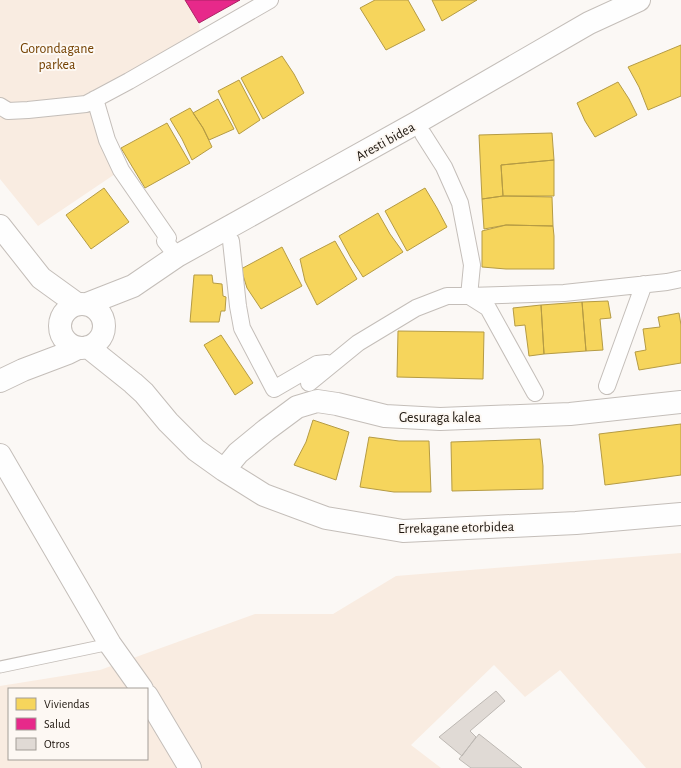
<svg xmlns="http://www.w3.org/2000/svg" width="681" height="768" viewBox="0 0 681 768" font-family="'Alegreya Sans',sans-serif">
<style>
.green{fill:#f9ece1;fill-rule:evenodd}
.homes{fill:#f6d55c;stroke:#b59b44}
.health{fill:#e7298a;stroke:#aa2364}
.building{fill:#e0dad5;stroke:#bdb8b3}
.lines{fill:none;stroke-linecap:round;stroke-linejoin:round}
.service-casing{stroke:#c4beb9;stroke-width:13}
.pedestrian-casing{stroke:#c4beb9;stroke-width:18}
.minor-casing{stroke:#c4beb9;stroke-width:24}
.service{stroke:#fefefe;stroke-width:11}
.pedestrian{stroke:#fefefe;stroke-width:16}
.minor{stroke:#fefefe;stroke-width:22}
.labels{text-anchor:middle;stroke-width:4;stroke-linejoin:round;paint-order:stroke}
.park-label{font-size:14px;fill:#744100;stroke:#fdf8f3}
.street-label{font-size:14px;fill:#1d150d;stroke:#fdf8f3}
</style>
<rect width="100%" height="100%" fill="#fbf8f5"/>
<path class="green" d="M0 0H185L199 23 201 40 86 104 107 140 121 170 38 226 0 179Z
M681 553V768H646L560 670 525 697 494 665 411 745 441 768H0V686L100 670 255 614H333L396 576ZM9 689H147V759H9Z"/>
<path class="homes" d="M375 0H408L425 30 386 50 360 8Z
M432 0H477L442 21Z
M681 45V96L648 110 639 87 628 67Z
M282 56 294 74 304 93 263 119 241 78Z
M239 80 260 120 239 134 218 91Z
M618 82 629 99 637 115 595 137 585 121 577 103Z
M218 99 234 129 209 140 203 128 193 113Z
M190 108 203 128 212 147 192 160 182 139 170 119Z
M167 123 190 163 145 188 121 148Z
M552 133 554 160 501 165 503 196 482 199 479 135Z
M554 160V196H503L501 165Z
M104 188 129 222 91 249 66 215Z
M425 188 437 208 447 227 407 251 385 211Z
M503 196 552 197 553 226 506 225 484 229 482 199Z
M378 213 390 234 403 252 363 277 351 258 339 236Z
M506 225 553 226 554 236V269H506L482 267V231Z
M335 241 357 279 317 305 305 281 300 259Z
M282 247 302 286 261 309 247 288 241 269Z
M194 275H212L213 283 222 284 223 296 226 297 225 311H221L219 322H190Z
M608 301 611 318 600 319 603 350 586 351 582 302Z
M582 302 586 351 544 354 541 305Z
M541 305 544 354 529 356 525 325 515 326 513 308Z
M679 313 681 325V363L639 370 635 352 646 350 643 329 660 327 658 317Z
M398 331 484 332 483 379 397 377Z
M221 335 253 383 235 395 204 345Z
M313 420 349 432 336 480 294 465 306 442Z
M681 424V475L605 485 599 434Z
M369 437 399 441H429L431 492H394L360 487Z
M540 439 543 466V489L452 491 451 442Z"/>
<path class="health" d="M185 0H240L199 23Z"/>
<path class="building" d="M496 691 505 701 470 731 476 737 462 756 439 737Z
M479 734 522 768H471L459 759Z"/>
<g class="lines">
<g class="service-casing">
<path id="service" d="M0 667 110 644"/>
</g>
<g class="pedestrian-casing">
<path id="pedestrian" d="M95 99 107 140 121 170 168 238 165 241 177 256
M0 106 8 111 28 110 86 104 129 81 270 0
M423 134 444 167 460 203 472 265 469 296 564 293 667 282 681 279
M231 241 238 306 242 328 274 389 317 364 327 363
M309 383 358 343 416 308 447 296H469L488 308 535 393
M607 386 644 284"/>
</g>
<g class="minor-casing">
<path id="minor" d="M0 226 41 278 77 304
M60 326a22 22 0 1 1 44 0a22 22 0 1 1-44 0Z
M87 304 133 286 177 256 416 123 589 23 639 0
M88 347 133 383 144 393 168 422 196 450 224 470 264 495 326 518 403 531 576 523 681 514
M0 381 23 370 68 353 78 348
M0 455 110 644 142 689
M224 470 238 453 266 430 297 407 317 401 337 404 385 416 440 419 570 414 681 402
M147 696 190 768"/>
</g>
<use href="#service" class="service"/>
<use href="#pedestrian" class="pedestrian"/>
<use href="#minor" class="minor"/>
</g>
<g class="labels">
<g class="park-label">
<text x="57" y="53">Gorondagane<tspan x="57" dy="16">parkea</tspan></text>
</g>
<g class="street-label">
<text transform="translate(385 141) rotate(-29)" y="5">Aresti bidea</text>
<text x="440" y="422">Gesuraga kalea</text>
<text transform="translate(456 527) rotate(-1)" y="5">Errekagane etorbidea</text>
</g>
</g>
<rect x="8" y="688" width="140" height="72" fill="#fdf8f3" stroke="#a39d97"/>
<rect x="16" y="698" width="20" height="12" fill="#f6d55c" stroke="#a39d97"/>
<text x="44" y="708" font-size="12" fill="#1d150d">Viviendas</text>
<rect x="16" y="718" width="20" height="12" fill="#e7298a" stroke="#a39d97"/>
<text x="44" y="728" font-size="12" fill="#1d150d">Salud</text>
<rect x="16" y="738" width="20" height="12" fill="#e0dad5" stroke="#a39d97"/>
<text x="44" y="748" font-size="12" fill="#1d150d">Otros</text>
</svg>
